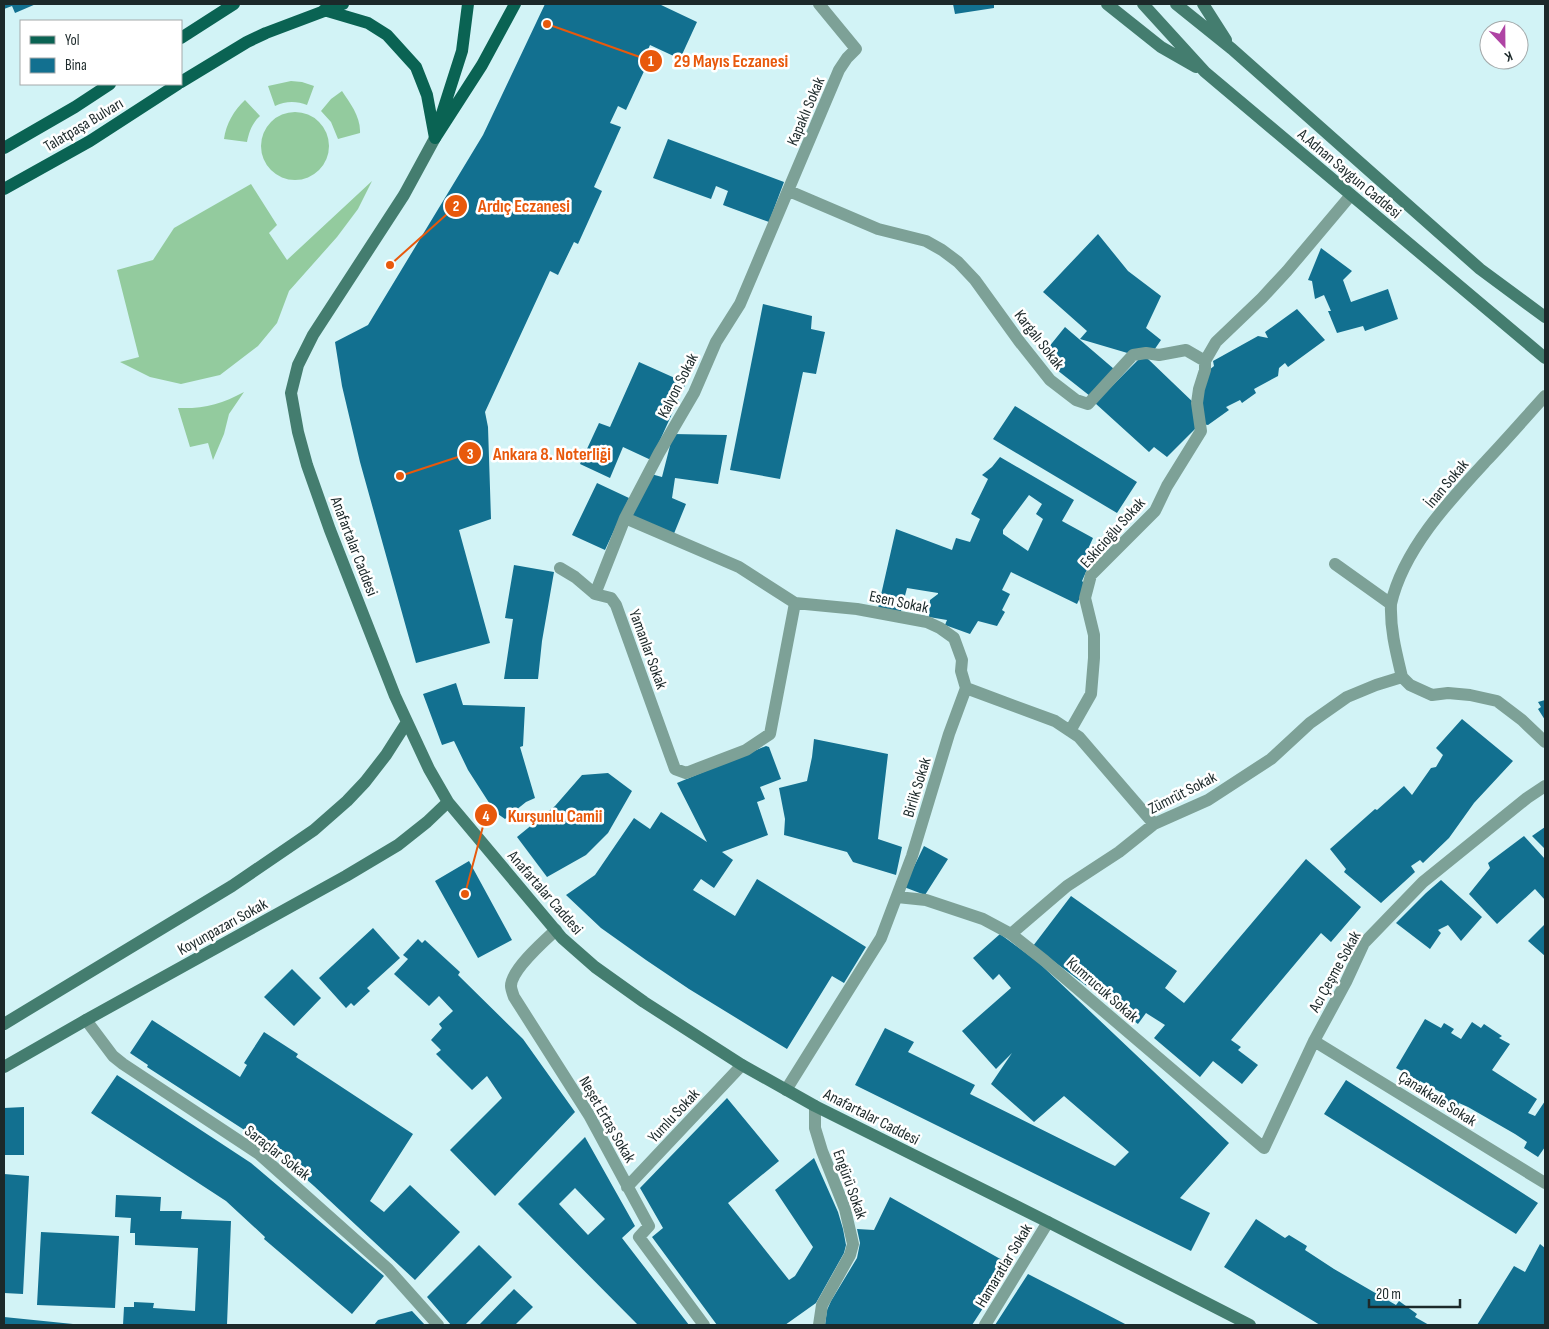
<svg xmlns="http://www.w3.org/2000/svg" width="1549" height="1329" viewBox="0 0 1549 1329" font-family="'Sofia Sans Condensed',sans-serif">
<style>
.grass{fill:#93cb9e}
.building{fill:#127090;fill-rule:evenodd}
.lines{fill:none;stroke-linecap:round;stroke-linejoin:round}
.pedestrian{stroke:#7da197;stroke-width:12}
.minor{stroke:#7da197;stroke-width:12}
.secondary{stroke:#447d6f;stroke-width:12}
.primary{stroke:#0a6353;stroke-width:12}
.labels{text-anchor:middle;stroke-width:5;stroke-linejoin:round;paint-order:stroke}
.street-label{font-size:16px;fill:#1c292a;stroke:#fff}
.leader{fill:none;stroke:#e8590c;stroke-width:2}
.callout-dot{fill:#e8590c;stroke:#fff;stroke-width:2}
.mark-label{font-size:15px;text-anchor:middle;font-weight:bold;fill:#fff}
.callout-label{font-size:18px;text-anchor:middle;font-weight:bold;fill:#e8590c;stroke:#fff;stroke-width:5;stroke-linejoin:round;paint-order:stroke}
</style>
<rect width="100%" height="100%" fill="#d2f3f6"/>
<path class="grass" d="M291 81 302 82 314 86 307 105C297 101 285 101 275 106L268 86Z
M342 91C350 103 361 117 360 133L338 139 331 122 321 111 331 99Z
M245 100 260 116C252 123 249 132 247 142L224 139C226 124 234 110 245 100Z
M261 146a34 34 0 1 1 68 0a34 34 0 1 1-68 0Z
M372 181 358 209 337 237 289 291 277 323 258 346 220 375 181 384 150 377 120 362 139 357 117 270 153 260 174 228 251 184 277 225 269 233 287 260Z
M244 392 229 414 224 434 213 460 208 443 190 447 178 408C203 409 222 404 244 392Z"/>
<path class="building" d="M4 4H36L15 13 12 6 4 9Z
M545 4H659L697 22 680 59 650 45 647 52 652 54 626 110 618 106 610 123 621 127 594 187 602 191 578 244 574 242 558 275 550 271 485 412 488 427 491 519 459 530 490 643 416 663 360 462 342 386 335 342 368 325 483 135Z
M953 4H994V8L955 14Z
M668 139 784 182 769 222 723 205 728 191 716 186 711 199 653 178Z
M1098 234 1128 271 1161 296 1146 328 1161 340 1148 359 1196 405 1198 426 1167 457 1154 447 1149 452 1095 403 1141 357 1080 339 1087 331 1043 292Z
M1321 248 1352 271 1343 280 1351 302 1388 289 1398 319 1365 331 1363 326 1337 333 1328 311H1331L1324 295 1315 299 1312 281 1308 280Z
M763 304 812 316 811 329 825 332 816 374 803 372 780 479 730 470Z
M1297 309 1325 340 1288 367 1285 363 1279 368 1278 376 1254 389 1256 393 1242 403 1240 400 1226 407 1229 410 1208 425 1202 424 1199 415 1208 371 1214 366 1213 361 1258 336 1268 338 1265 332Z
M1065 327 1114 369 1090 396 1052 366 1053 362 1044 353Z
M639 362 686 383 651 460 623 447 610 478 580 464 599 423 610 427Z
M1015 406 1137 482 1117 513 993 439Z
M673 434 727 435 718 484 675 478 672 498 686 504 673 536 630 517 651 474 662 477Z
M1000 457 1074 500 1062 521 1093 538 1088 549 1093 552 1086 563 1089 565 1082 581 1086 585 1077 604 1011 572 1002 590 1010 594 1002 610 1005 612 997 626 978 621 970 634 945 625 947 620 929 617 930 600 938 594V593L907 588 900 615 878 608 896 529 952 550 956 538 970 542 980 519 971 514 988 479 982 475 992 467ZM1029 495 1042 504 1036 514 1043 519 1028 551 1003 534V530Z
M597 483 629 498 605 550 572 535Z
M514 565 554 572 542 641 538 679H504L513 619 505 618Z
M456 683 463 705 525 707 523 746 520 747 535 798 526 802 505 819 495 812 468 770 454 741 442 745 423 694Z
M1545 700V720L1538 709 1541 707 1538 702Z
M1462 719 1513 761 1474 803 1449 838 1423 863 1420 860 1411 866 1415 872 1381 903 1344 872 1346 869 1330 849 1375 809 1377 810 1404 786 1412 795 1431 768 1436 767 1443 755 1436 748Z
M814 739 888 754 878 839 902 847 896 875 853 862 847 852 784 835 785 819 779 788 807 781 812 757Z
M766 746 769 747 781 779 760 787 765 799 757 802 768 835 722 852 733 860 714 888 701 879 693 890 735 916 757 879 866 947 844 983 832 976 787 1049 689 989 646 960 601 928 566 895 595 875 634 818 650 829 661 812 707 842 677 783Z
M608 773 632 791 608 833 586 855 547 877 517 837 555 806 582 775Z
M1545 827V849L1532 836Z
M1524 836 1545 859V900L1535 889 1497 924 1469 894 1490 868 1488 863Z
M924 846 948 859 925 895 904 887Z
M1306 859 1361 907 1331 942 1321 933 1231 1040 1241 1047 1238 1050 1258 1065 1242 1084 1213 1061 1200 1077 1154 1038 1165 1025 1146 1013 1138 1024 1033 946 1071 896 1177 971 1165 988 1184 1003Z
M469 861 512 940 478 958 435 881Z
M1441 880 1482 917 1461 941 1448 925 1438 930 1441 933 1430 949 1396 923 1426 893Z
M1545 924V956L1528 941Z
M373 928 400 958 367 988 370 991 354 1006 351 1003 346 1008 319 978Z
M1000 934 1038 962 1229 1143 1180 1198 1210 1213 1191 1251 855 1085 885 1028 914 1042 908 1052 975 1085 970 1094 1115 1166 1129 1152 1064 1096 1034 1122 991 1084 1012 1053 996 1069 962 1031 1011 988 999 974 993 980 973 958Z
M418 939 422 943 425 940 460 972 458 975 523 1039 575 1112 495 1196 450 1150 502 1098 487 1076 472 1090 436 1054 441 1050 431 1040 442 1028 439 1024 453 1011 439 996 429 1006 394 974 408 959 403 955Z
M292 969 321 998 294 1026 264 997Z
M1425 1019 1441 1028 1444 1023 1454 1029 1451 1033 1461 1039 1472 1022 1481 1028 1484 1024 1502 1036 1499 1038 1510 1044 1492 1070 1537 1099 1528 1113 1535 1116 1545 1101V1147L1538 1157 1524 1148 1527 1142 1515 1134 1468 1107 1459 1103 1457 1108 1442 1099 1444 1094 1420 1081 1418 1086 1402 1076 1404 1072 1396 1068Z
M152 1020 240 1077 247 1065 244 1063 264 1032 298 1054 296 1057 413 1134 370 1201 384 1212 410 1185 460 1232 415 1280 314 1186 266 1144 147 1067 148 1065 130 1053Z
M117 1075 251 1163 384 1276 352 1314 264 1239 265 1237 226 1201 91 1113Z
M1346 1080 1538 1203 1516 1234 1324 1114Z
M727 1098 779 1161 728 1203 789 1280 795 1276 813 1247 775 1190 814 1158 838 1212 843 1229 846 1245 844 1253 816 1303 785 1325H717L652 1237 663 1228 640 1188Z
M24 1107V1155H4V1108Z
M585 1137 635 1226 622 1238 689 1325H638L518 1204ZM575 1188 605 1219 588 1235 559 1204Z
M4 1174 29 1176 23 1294 4 1293Z
M116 1195 161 1197 160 1211H182L181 1219 231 1221 227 1325H123L124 1307H134V1302L154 1303 153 1308 195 1311 198 1248 135 1245V1233H130L131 1218 115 1217Z
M890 1197 1011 1265 972 1325H825L827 1310 831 1301 857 1258 860 1243 857 1229 874 1230Z
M1256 1219 1285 1238 1289 1235 1307 1246 1305 1250 1334 1269 1396 1305 1399 1301 1417 1314 1415 1317 1429 1325H1320L1224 1267Z
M41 1232 119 1236 115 1308 37 1305Z
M1540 1244 1545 1248V1325H1477L1514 1266 1525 1272Z
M479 1245 512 1277 465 1325H451L427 1297Z
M1028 1274 1071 1296 1127 1325H995Z
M514 1289 533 1307 515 1325H479Z
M412 1311 425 1325H374L378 1320Z
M4 1317 73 1324V1325H4Z"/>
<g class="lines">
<path class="pedestrian" d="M86 1020 113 1056 123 1064 259 1154 388 1269 438 1325
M815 1106V1128L822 1151 845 1209 853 1244 850 1255 822 1305 819 1325
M985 1325 1048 1222"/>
<path class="minor" d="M789 191 878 229 926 241 942 250 958 262 975 280 1019 341 1050 380 1076 400 1088 404 1133 355 1146 353 1159 355 1186 350 1205 361
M625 518 739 567 795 603 857 609 927 622 940 628 954 638 962 660 961 671 966 688 1055 721 1079 737 1154 824
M1335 564 1391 604C1390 629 1396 652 1402 677
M560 568 575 577 595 594 611 598 616 605 675 769 686 773 746 750 770 734 795 603
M595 594 625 518 659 453 694 393 716 342 740 304 839 70 847 58 856 49 819 4
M1391 604C1403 550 1449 501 1486 461 1506 440 1525 418 1545 396
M1402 677 1410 685 1432 695 1448 693 1470 695 1497 701 1522 720 1545 742
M1070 731 1091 694 1094 658V635L1085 598 1091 575 1155 511 1167 486 1201 431 1197 403 1199 389 1205 370V361L1216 342 1262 298 1287 271 1351 195
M897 897 926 900 983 919 1011 934 1045 961 1264 1148 1314 1041 1346 982 1364 943 1423 882 1527 798 1545 786
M556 930C544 941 511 970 511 986 511 989 513 994 514 997L589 1115 649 1226 639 1237 704 1325
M1011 934 1067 886 1119 852 1154 824 1208 800 1271 759 1310 723 1347 697 1376 685 1402 677
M1314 1041 1545 1183
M786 1090 881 938 912 856 949 734 966 688
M627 1187 742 1065"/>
<path class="secondary" d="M1107 4 1161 47 1196 67
M1143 4 1205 72 1545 358
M1176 4 1232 49 1480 269 1545 317
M1203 4 1226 40
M435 138 404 195 313 335 298 365 291 393 298 432 307 465 330 530 395 696 429 769 448 802 562 938 595 967 644 1002 742 1065 815 1106 1048 1222 1250 1325
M4 1024 232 886 314 830 347 801 365 782 386 755 407 722
M4 1067 86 1020 346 876 398 845 427 822 448 802"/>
<path class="primary" d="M324 10 368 23 387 35 416 67 427 95 435 138
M181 38 234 4
M181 82 247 42 266 33 343 4
M439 123 462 51 468 4
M435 138 482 65 515 4
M4 148 75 107 110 84
M4 189 90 141 178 84"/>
</g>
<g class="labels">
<g class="street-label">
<text transform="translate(805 111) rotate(-67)" y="6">Kapaklı Sokak</text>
<text transform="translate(83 124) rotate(-31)" y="6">Talatpaşa Bulvarı</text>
<text transform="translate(1350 173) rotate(40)" y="6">A.Adnan Saygun Caddesi</text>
<text transform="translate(1040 339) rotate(52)" y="6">Kargalı Sokak</text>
<text transform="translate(677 385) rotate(-63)" y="6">Kalyon Sokak</text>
<text transform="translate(1446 483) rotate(-50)" y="6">İnan Sokak</text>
<text transform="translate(1112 532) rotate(-48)" y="6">Eskicioğlu Sokak</text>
<text transform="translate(355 546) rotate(69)" y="6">Anafartalar Caddesi</text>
<text transform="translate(899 601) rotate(12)" y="6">Esen Sokak</text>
<text transform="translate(649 649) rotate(70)" y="6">Yamanlar Sokak</text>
<text transform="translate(916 787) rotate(-73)" y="6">Birlik Sokak</text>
<text transform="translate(1182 792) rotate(-27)" y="6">Zümrüt Sokak</text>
<text transform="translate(546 892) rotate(49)" y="6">Anafartalar Caddesi</text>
<text transform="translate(222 926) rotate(-29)" y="6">Koyunpazarı Sokak</text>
<text transform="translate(1334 971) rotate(-61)" y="6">Acı Çeşme Sokak</text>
<text transform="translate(1103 989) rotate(41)" y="6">Kumrucuk Sokak</text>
<text transform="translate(1438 1098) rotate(32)" y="6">Çanakkale Sokak</text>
<text transform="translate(673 1115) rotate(-47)" y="6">Yumlu Sokak</text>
<text transform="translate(872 1116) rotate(27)" y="6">Anafartalar Caddesi</text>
<text transform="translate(608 1119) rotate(60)" y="6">Neşet Ertaş Sokak</text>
<text transform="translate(278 1152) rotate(38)" y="6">Saraçlar Sokak</text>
<text transform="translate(851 1184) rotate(70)" y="6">Engürü Sokak</text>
<text transform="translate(1003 1265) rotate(-59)" y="6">Hamaratlar Sokak</text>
</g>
</g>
<path class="leader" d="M547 24L651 61M390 265L456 206M400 476L470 453M465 894L486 815"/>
<g class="callout-dot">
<circle cx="547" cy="24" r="5"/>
<circle cx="390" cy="265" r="5"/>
<circle cx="400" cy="476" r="5"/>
<circle cx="465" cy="894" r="5"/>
<circle cx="651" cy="61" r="12"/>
<circle cx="456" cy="206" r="12"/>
<circle cx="470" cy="453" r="12"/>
<circle cx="486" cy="815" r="12"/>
</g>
<g class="mark-label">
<text x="651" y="66">1</text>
<text x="456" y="211">2</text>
<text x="470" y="459">3</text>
<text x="486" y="821">4</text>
</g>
<g class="callout-label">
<text x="731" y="67">29 Mayıs Eczanesi</text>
<text x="524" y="212">Ardıç Eczanesi</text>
<text x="552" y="460">Ankara 8. Noterliği</text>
<text x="555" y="822">Kurşunlu Camii</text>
</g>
<rect width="1549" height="1329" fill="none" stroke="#1c292a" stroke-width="10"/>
<rect x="20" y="20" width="162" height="65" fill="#ffffff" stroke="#a4a9aa"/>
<rect x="30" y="36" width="25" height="8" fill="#0a6353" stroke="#a4a9aa"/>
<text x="65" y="45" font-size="15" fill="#1c292a">Yol</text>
<rect x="30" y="58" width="25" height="15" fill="#127090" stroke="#a4a9aa"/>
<text x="65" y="70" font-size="15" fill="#1c292a">Bina</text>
<g transform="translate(1504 45) rotate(158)"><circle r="24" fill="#ffffff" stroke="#a4a9aa"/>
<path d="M0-4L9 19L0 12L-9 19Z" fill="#af44a4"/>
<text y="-8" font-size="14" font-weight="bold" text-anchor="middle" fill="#1c292a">K</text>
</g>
<path d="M1369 1299v8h91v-8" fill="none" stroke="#1c292a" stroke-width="2.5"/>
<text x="1376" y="1299" font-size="15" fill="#1c292a" stroke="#ffffff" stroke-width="4" paint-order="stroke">20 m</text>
</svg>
